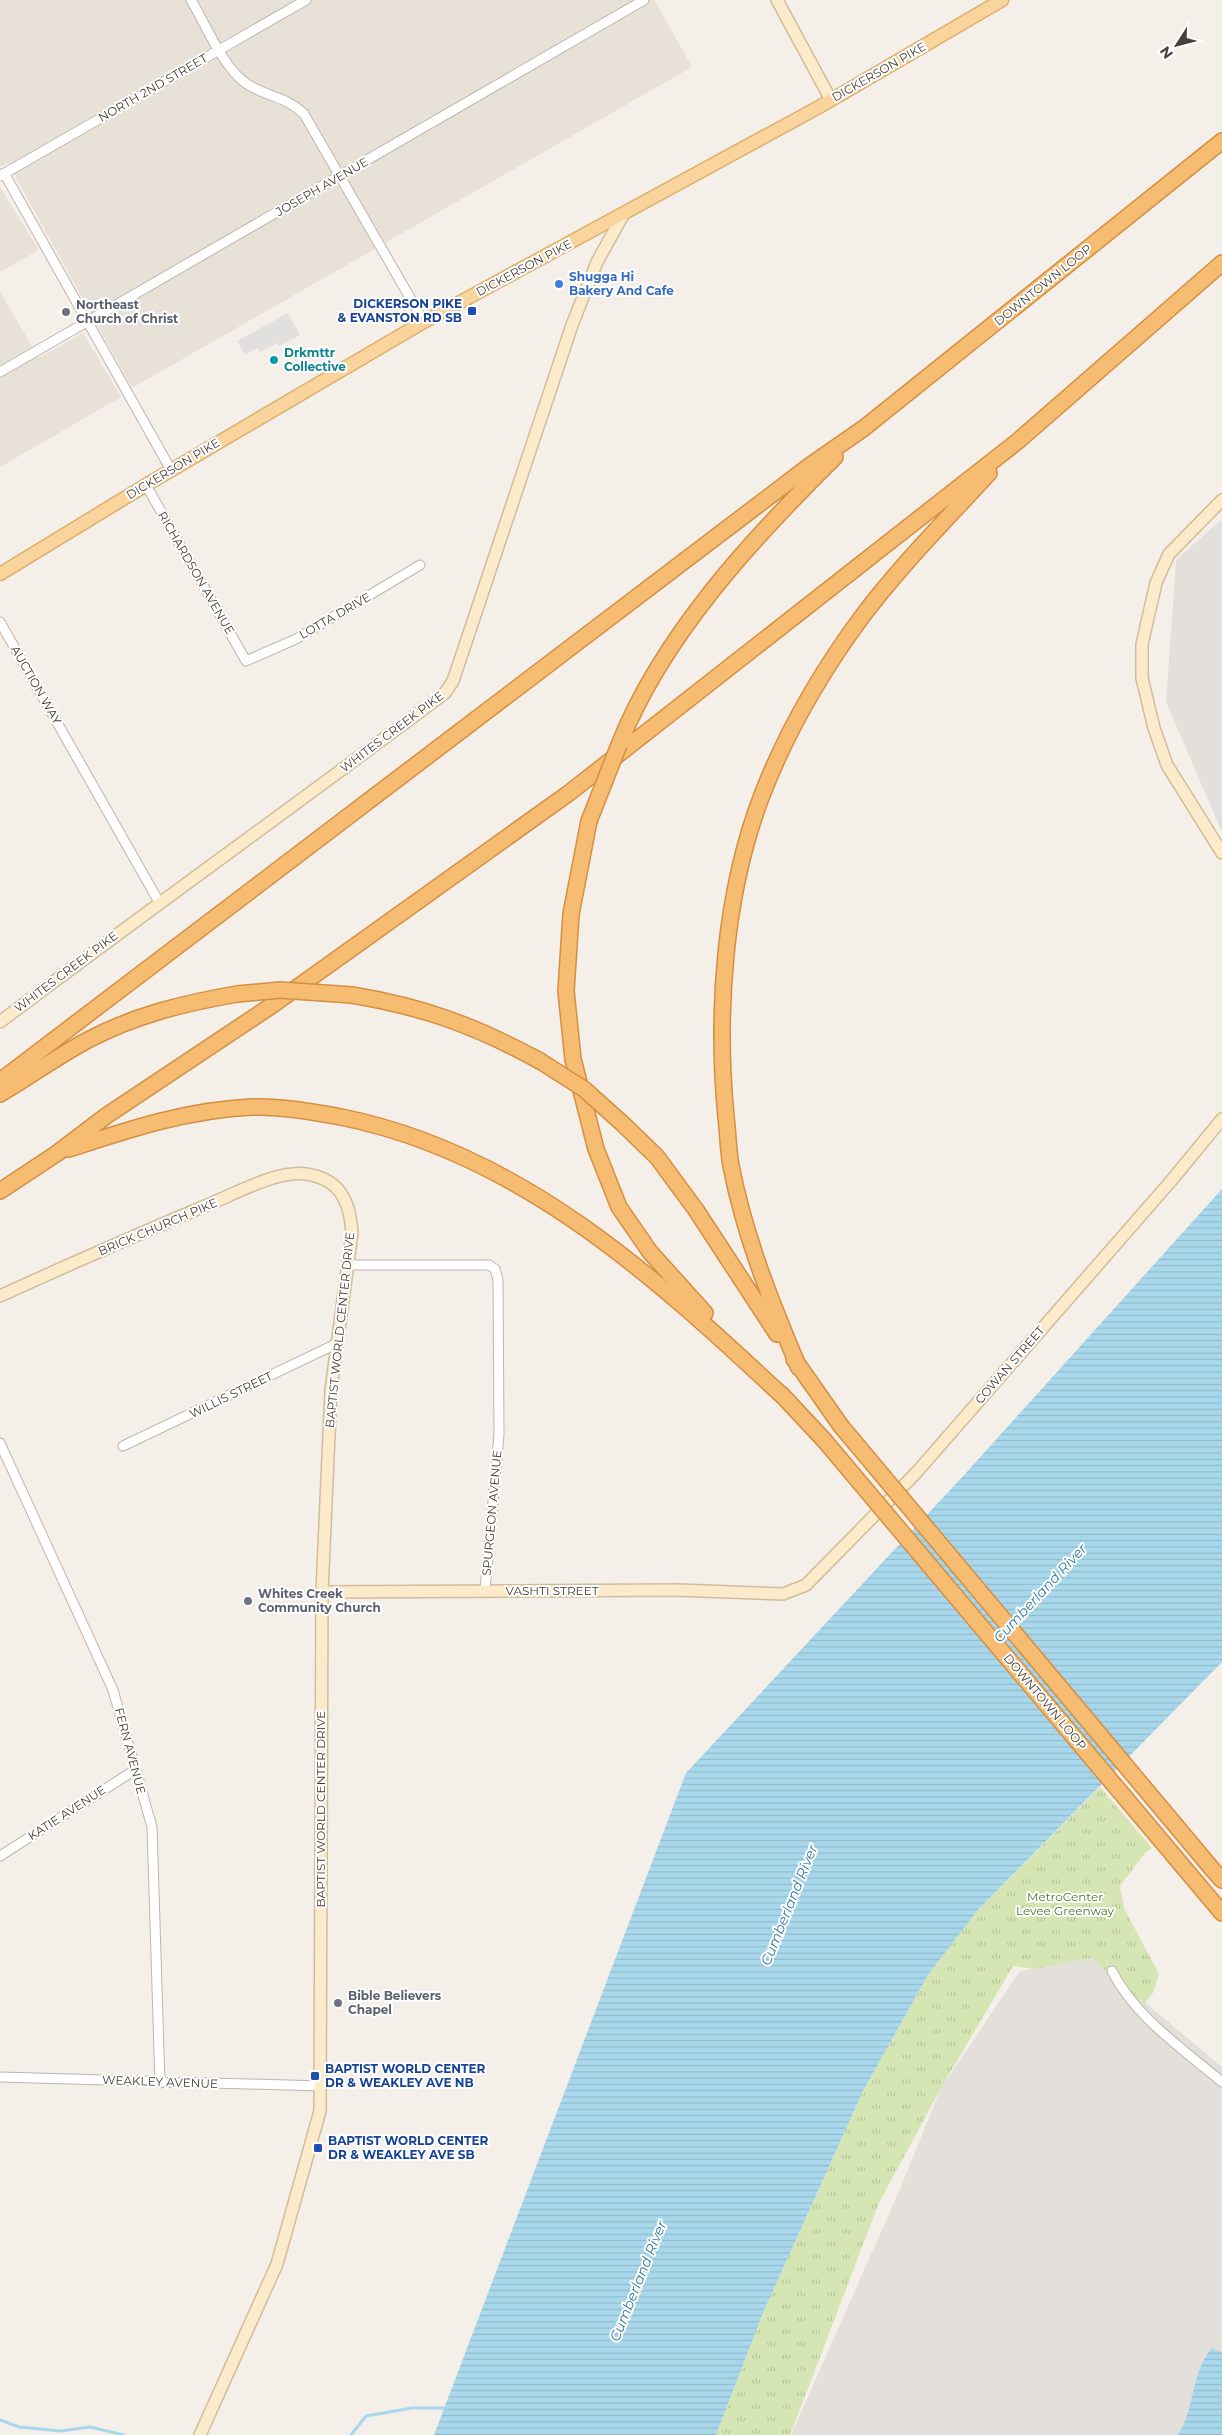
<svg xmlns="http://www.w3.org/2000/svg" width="1222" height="2435" viewBox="0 0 1222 2435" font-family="Montserrat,sans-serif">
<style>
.residential{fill:#e7e1d8}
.industrial{fill:#e3dfdb}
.park{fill:url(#park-tufts)}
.parking{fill:#e2e0de}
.water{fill:url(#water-rules)}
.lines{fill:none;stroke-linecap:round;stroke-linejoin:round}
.stream{stroke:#a9d8ed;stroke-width:3}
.street-casing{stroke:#bfb6ac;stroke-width:11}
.secondary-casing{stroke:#d1bd9b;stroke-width:14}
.primary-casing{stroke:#deb06d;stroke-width:15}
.highway-casing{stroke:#d58f42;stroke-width:18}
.street{stroke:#fff;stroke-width:9}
.secondary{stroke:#fcebcb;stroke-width:11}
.primary{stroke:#f9d59d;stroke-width:12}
.highway{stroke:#f6bc72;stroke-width:15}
.highway-bridge-casing{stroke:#d58f42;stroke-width:18;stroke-linecap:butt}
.highway-bridge{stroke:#f6bc72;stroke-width:15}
.shop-dot{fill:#3f7fe0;stroke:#fff;stroke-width:2}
.transit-dot{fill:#1a4fb4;stroke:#fff;stroke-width:2}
.worship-dot{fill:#6b7280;stroke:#fff;stroke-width:2}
.culture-dot{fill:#0f9aa8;stroke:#fff;stroke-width:2}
.labels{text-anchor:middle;stroke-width:4;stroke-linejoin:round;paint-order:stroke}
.street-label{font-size:12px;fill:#474038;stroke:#fff}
.shop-label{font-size:12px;font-weight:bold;fill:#366cbe;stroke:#fff;text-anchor:start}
.transit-label{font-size:12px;font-weight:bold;fill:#164399;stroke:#fff;text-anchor:start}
.worship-label{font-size:12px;font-weight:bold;fill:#5b616d;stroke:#fff;text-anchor:start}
.culture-label{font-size:12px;font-weight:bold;fill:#0d838f;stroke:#fff;text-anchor:start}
.park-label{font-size:12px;fill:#51762e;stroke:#fff}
.water-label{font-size:14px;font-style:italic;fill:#327c9e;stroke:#fff}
</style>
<defs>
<pattern id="park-tufts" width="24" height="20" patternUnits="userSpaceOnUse" patternTransform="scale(1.25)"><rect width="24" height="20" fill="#d5e6b4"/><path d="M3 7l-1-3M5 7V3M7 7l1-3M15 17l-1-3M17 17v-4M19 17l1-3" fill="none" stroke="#b8c69c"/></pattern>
<pattern id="water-rules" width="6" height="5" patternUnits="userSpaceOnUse" patternTransform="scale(1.25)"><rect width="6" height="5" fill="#a9d8ed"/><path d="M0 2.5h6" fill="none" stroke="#93bacc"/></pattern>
</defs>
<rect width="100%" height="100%" fill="#f4efe9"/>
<path class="residential" d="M0 0H654L692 67 132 388 8 163 0 167Z
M0 187 39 250 0 272Z
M0 292 39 358 83 333 121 397 0 467Z"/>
<path class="industrial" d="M1222 519V832L1166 702 1176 560Z
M1092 1958 1222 2067V2435H791L900 2189 941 2088 1020 1971Z"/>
<path class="park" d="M1100 1787 1152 1848 1144 1854 1120 1886 1124 1908 1159 1974 1153 1993 1144 2004 1092 1958 1035 1969 1013 1966 941 2088 879 2203 790 2435H716L763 2313 864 2089 928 1975 977 1911Z"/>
<path class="parking" d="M288 313 300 335 280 346 277 343 260 352 257 348 245 355 237 341Z"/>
<path class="water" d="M1222 1189V1662L977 1911 928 1975 864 2089 763 2313 716 2435H434L686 1773 965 1474Z
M1212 2348 1222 2353V2435H1178C1195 2409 1191 2371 1212 2348Z"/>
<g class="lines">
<path class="stream" d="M0 2420 19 2427 61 2431 90 2427 124 2435
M351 2435 366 2416 412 2408H448"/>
<g class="street-casing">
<path id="street" d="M191 0C206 25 221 63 243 81 261 96 285 95 304 114L424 322
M4 173 171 470
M0 176 306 0
M0 372 644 0
M146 485 246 661 296 639 420 565
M0 622 159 902
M348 1265H489L495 1269 498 1280 499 1435 485 1590
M0 1443 113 1690 152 1827 160 2083
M123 1446 338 1343
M0 1856 135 1770
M1112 1971C1136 2018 1182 2048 1222 2082
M0 2077 321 2086"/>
</g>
<g class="secondary-casing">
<path id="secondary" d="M777 0 831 100
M1222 500 1169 554 1163 567 1156 583 1142 644V678L1154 728 1167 765 1222 853
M0 1022C147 911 297 804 445 693L453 681 572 325 597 262 623 215
M0 1296C68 1265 136 1235 205 1206 233 1195 276 1170 306 1174 340 1179 350 1201 352 1233L331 1390 322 1592 320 2111 277 2264 200 2435
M322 1592 677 1590 783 1594 806 1585 916 1473 1171 1181 1222 1119"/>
</g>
<g class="primary-casing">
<path id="primary" d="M0 574 146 485 420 324 819 107 1002 0"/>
</g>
<g class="highway-casing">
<path id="highway" d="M619 745C662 636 752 539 835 457
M589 821 571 914 566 991 573 1059 596 1149 619 1207 650 1252 705 1313
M352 995C424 1007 476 1026 540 1061
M0 1081 808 467 864 428 1222 141
M0 1094C29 1077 58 1056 88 1040 135 1015 185 1003 237 994
M624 1125 657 1157 696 1210 777 1334
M69 1149C130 1129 187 1110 252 1107 281 1106 313 1112 341 1117 522 1153 658 1280 788 1401
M0 1191 56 1154 106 1116 274 1004 569 793 1018 441 1222 263
M794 1359 841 1426
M799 1368C771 1302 745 1237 731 1166 728 1150 728 1133 726 1117 716 1012 724 894 762 795 786 733 822 671 861 618 900 566 946 520 989 473
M781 1394 824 1440
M1213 1870 1222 1880
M1196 1882 1222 1913"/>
</g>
<use href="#street" class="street"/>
<use href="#secondary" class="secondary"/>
<use href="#primary" class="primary"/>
<use href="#highway" class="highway"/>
<g class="highway-bridge-casing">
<path id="highway-bridge" d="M589 821 619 745
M237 994 280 990 352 995
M540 1061 584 1089 624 1125
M841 1426 1213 1870
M824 1440 1196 1882"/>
</g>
<use href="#highway-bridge" class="highway-bridge"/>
</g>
<circle class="shop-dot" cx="559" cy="284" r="5"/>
<g class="transit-dot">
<rect x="467" y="306" width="10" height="10" rx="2.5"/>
<rect x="310" y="2071" width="10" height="10" rx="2.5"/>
<rect x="313" y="2143" width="10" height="10" rx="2.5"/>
</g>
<g class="worship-dot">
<circle cx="66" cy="312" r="5"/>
<circle cx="248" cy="1601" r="5"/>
<circle cx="338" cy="2003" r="5"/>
</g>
<circle class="culture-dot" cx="274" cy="360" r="5"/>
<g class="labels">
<g class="street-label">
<text transform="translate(879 72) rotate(-30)" y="4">DICKERSON PIKE</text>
<text transform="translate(153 88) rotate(-30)" y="4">NORTH 2ND STREET</text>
<text transform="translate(322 187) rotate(-30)" y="4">JOSEPH AVENUE</text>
<text transform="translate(524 268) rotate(-28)" y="4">DICKERSON PIKE</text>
<text transform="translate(1043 285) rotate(-39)" y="4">DOWNTOWN LOOP</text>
<text transform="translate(173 469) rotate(-31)" y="4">DICKERSON PIKE</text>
<text transform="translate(196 573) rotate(60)" y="4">RICHARDSON AVENUE</text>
<text transform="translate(335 616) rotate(-30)" y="4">LOTTA DRIVE</text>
<text transform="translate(36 685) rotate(60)" y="4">AUCTION WAY</text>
<text transform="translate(392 732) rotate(-37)" y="4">WHITES CREEK PIKE</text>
<text transform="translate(66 972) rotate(-37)" y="4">WHITES CREEK PIKE</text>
<text transform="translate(158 1227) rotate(-23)" y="4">BRICK CHURCH PIKE</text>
<text transform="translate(340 1330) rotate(-84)" y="4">BAPTIST WORLD CENTER DRIVE</text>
<text transform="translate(1010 1365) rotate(-49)" y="4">COWAN STREET</text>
<text transform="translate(231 1395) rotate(-26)" y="4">WILLIS STREET</text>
<text transform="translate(492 1513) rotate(-85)" y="4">SPURGEON AVENUE</text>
<text x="552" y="1595">VASHTI STREET</text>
<text transform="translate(1045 1702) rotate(50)" y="4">DOWNTOWN LOOP</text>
<text transform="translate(130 1751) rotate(75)" y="4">FERN AVENUE</text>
<text transform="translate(321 1809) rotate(-90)" y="4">BAPTIST WORLD CENTER DRIVE</text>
<text transform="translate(67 1813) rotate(-33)" y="4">KATIE AVENUE</text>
<text transform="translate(160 2082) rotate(2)" y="4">WEAKLEY AVENUE</text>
</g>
<g class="shop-label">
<text x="569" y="281">Shugga Hi<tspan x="569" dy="14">Bakery And Cafe</tspan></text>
</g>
<g class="transit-label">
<text x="462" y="308" text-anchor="end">DICKERSON PIKE<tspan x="462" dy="14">&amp; EVANSTON RD SB</tspan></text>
<text x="325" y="2073">BAPTIST WORLD CENTER<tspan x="325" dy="14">DR &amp; WEAKLEY AVE NB</tspan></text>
<text x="328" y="2145">BAPTIST WORLD CENTER<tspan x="328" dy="14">DR &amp; WEAKLEY AVE SB</tspan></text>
</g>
<g class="worship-label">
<text x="76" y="309">Northeast<tspan x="76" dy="14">Church of Christ</tspan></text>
<text x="258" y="1598">Whites Creek<tspan x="258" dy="14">Community Church</tspan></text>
<text x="348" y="2000">Bible Believers<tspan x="348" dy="14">Chapel</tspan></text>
</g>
<g class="culture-label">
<text x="284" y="357">Drkmttr<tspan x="284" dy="14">Collective</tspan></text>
</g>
<g class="park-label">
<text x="1065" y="1901">MetroCenter<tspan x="1065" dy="14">Levee Greenway</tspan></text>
</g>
<g class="water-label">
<text transform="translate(1040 1593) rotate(-47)" y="5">Cumberland River</text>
<text transform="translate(789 1905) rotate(-68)" y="5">Cumberland River</text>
<text transform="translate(638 2281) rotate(-68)" y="5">Cumberland River</text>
</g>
</g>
<g transform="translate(1177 45) rotate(234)" stroke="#ffffff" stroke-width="4" paint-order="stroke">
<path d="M0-4L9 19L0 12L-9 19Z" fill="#474038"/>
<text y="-8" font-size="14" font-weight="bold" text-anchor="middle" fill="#474038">N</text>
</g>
</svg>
